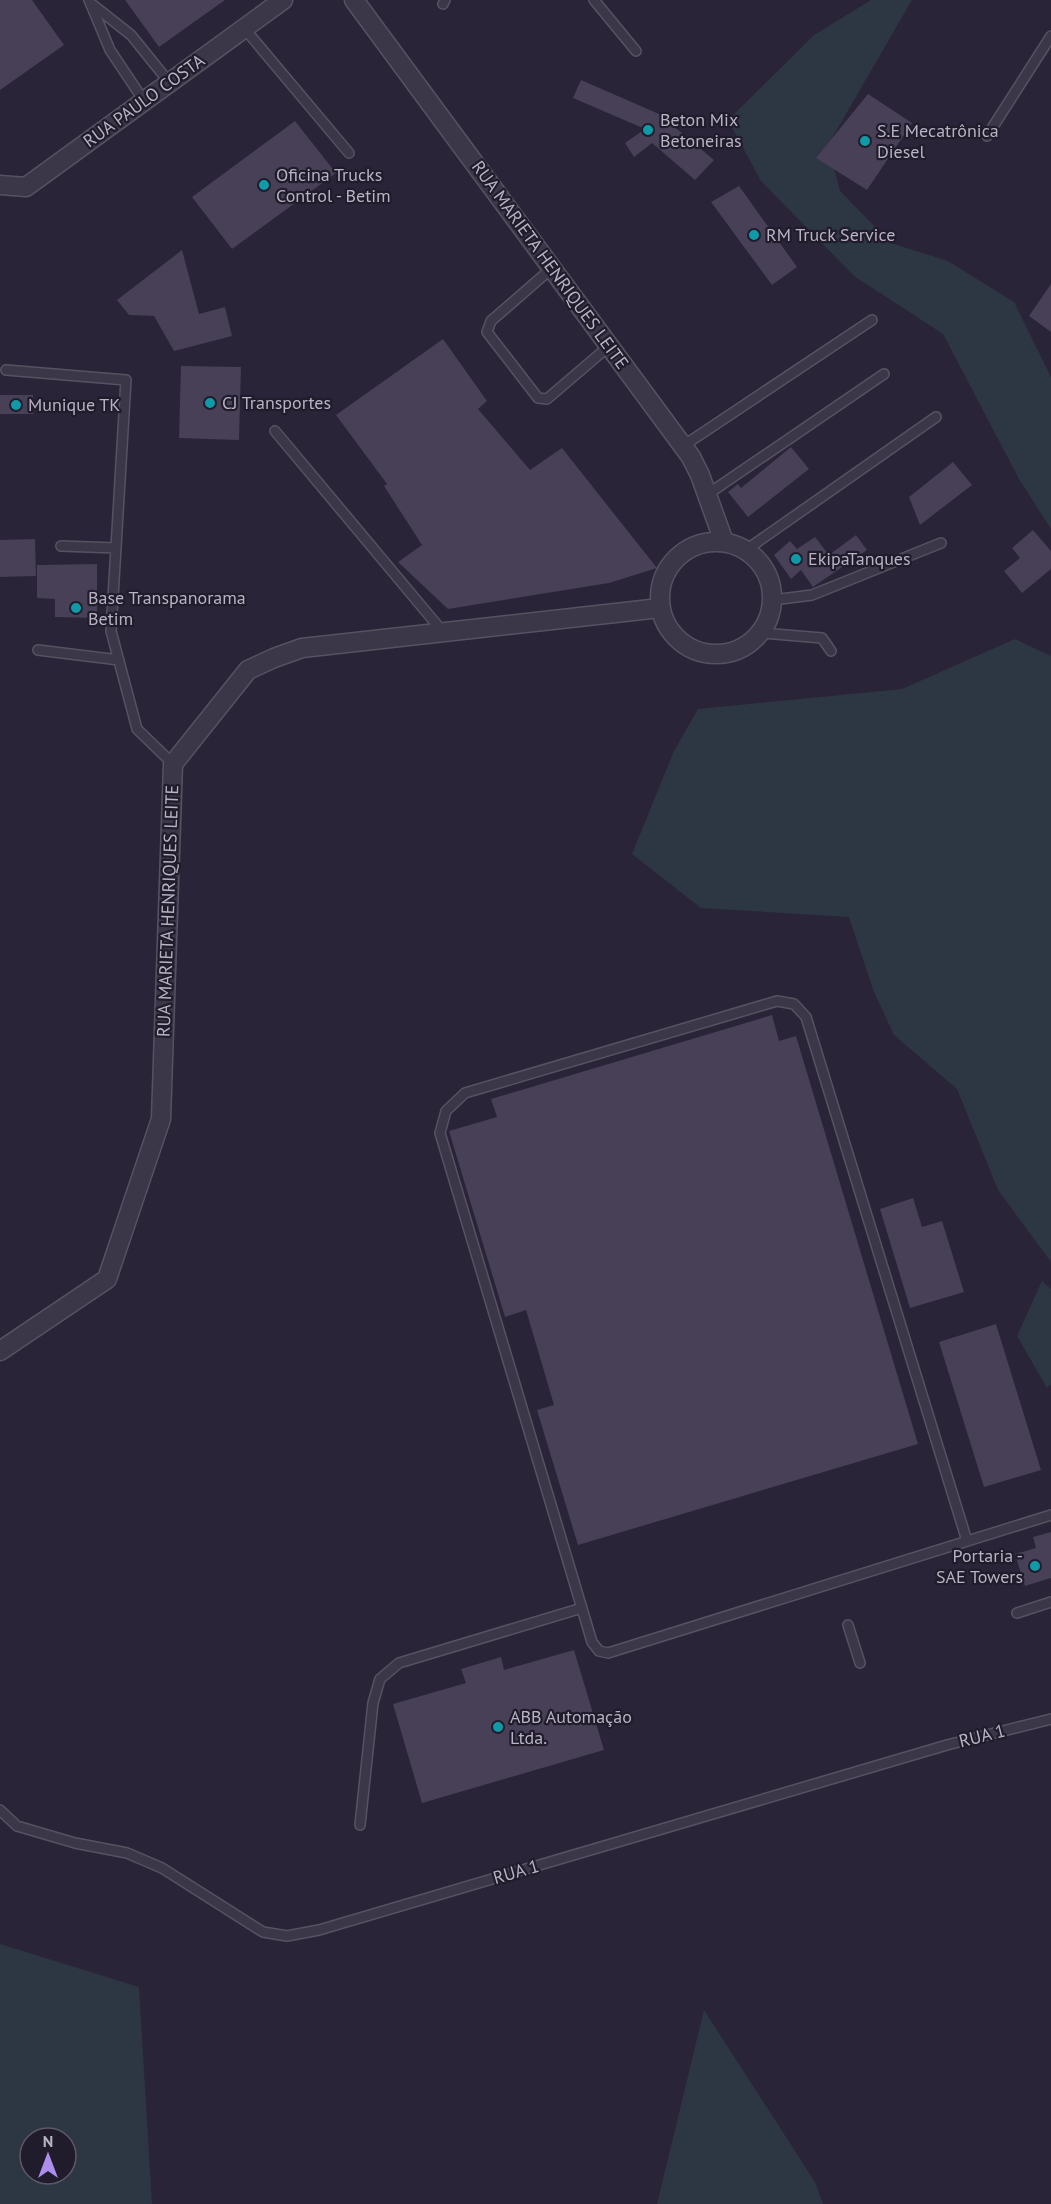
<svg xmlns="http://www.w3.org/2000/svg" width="1051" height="2204" viewBox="0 0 1051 2204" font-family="'PT Sans',sans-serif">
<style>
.green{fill:#2d3643;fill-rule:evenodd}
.building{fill:#474057}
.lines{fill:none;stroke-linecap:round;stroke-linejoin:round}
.lane-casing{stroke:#575262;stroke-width:12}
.street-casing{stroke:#575262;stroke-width:21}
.lane{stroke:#3c3748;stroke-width:9}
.street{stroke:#3c3748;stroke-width:18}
.culture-dot{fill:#0f9aa8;stroke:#211c2c;stroke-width:2}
.labels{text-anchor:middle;stroke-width:4.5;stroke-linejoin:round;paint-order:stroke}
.street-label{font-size:18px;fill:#b7b2c4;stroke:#211c2c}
.poi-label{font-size:18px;fill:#b7b2c4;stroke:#211c2c;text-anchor:start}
</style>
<rect width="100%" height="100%" fill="#292437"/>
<path class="green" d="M871 0H912L828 145 840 191 891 243 948 261 1014 302 1051 377V529L1019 479 943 334 854 276 761 181 728 120 814 35Z
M1015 639 1051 656V1262L998 1190 957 1089 894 1035 874 992 849 917 701 908 632 854 674 751 698 709 902 689Z
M1042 1281 1051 1289V1384L1047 1388 1017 1336Z
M0 1944 139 1987 152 2204H0ZM30 2138H66V2174H30Z
M704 2010 815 2182 823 2204H657Z"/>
<path class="building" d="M0 0H32L64 45 0 90Z
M125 0H225L159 47Z
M581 80 659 114 714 160 695 180 652 143 634 157 625 143 645 129 573 98Z
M868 94 912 123 867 190 816 158Z
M295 121 336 173 232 249 192 197Z
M739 186 797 267 772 285 711 202Z
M182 250 199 314 225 307 232 336 174 351 154 316 129 315 117 300Z
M1051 284V332L1029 316Z
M443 339 487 401 478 409 530 470 562 448 657 568 609 583 448 609 398 562 422 545 384 486 387 484 336 415Z
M181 366 241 367 239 440 179 438Z
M0 395H33V414H0Z
M791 447 809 469 748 517 728 492 738 484 741 488Z
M953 462 972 485 920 525 909 497Z
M1033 530 1051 551V569L1022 593 1004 571 1020 558 1012 548Z
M856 535 867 550 813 587 801 570 791 579 774 555 790 541 797 549 815 537 829 555Z
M35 539 36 576 0 577V540Z
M97 564V618L55 617V599L37 598V565Z
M772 1015 779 1041 796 1036 918 1444 578 1545 537 1410 554 1405 526 1310 505 1317 449 1131 497 1117 491 1099Z
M913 1198 922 1227 942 1221 964 1292 910 1308 880 1209Z
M996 1324 1041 1470 984 1487 939 1342Z
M1051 1532V1578L1025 1586 1015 1554 1036 1548 1033 1537Z
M574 1650 604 1750 422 1803 393 1704 466 1683 461 1669 501 1657 504 1670Z"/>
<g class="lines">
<g class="lane-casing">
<path id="lane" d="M89 0 110 50 144 101
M594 0 636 51
M443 4 445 0
M93 5 131 35 169 82
M244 28 349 153
M987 136 1051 36
M552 268 491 321 487 332 538 398 547 399 609 346
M6 370 126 380 111 631 137 729 173 764
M275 431 443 632
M683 446 872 320
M708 494 884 374
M61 546 116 548
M746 550 936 417
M773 600 812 595 941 543
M761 633 822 638 831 651
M38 650 119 660
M967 1541 806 1017 794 1004 777 1001 465 1093 446 1111 440 1133 592 1642 599 1651 608 1653 1051 1515
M1017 1613 1051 1602
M848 1625 860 1663
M0 1810 17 1826 75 1843 127 1853 162 1868 263 1932 287 1936 319 1930 947 1745 1051 1719
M360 1825 373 1703 380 1679 399 1663 582 1608"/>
</g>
<g class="street-casing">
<path id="street" d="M354 0 691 457 700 475 724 542
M0 185 26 187 283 0
M660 598a56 56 0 1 1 112 0a56 56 0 1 1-112 0Z
M0 1351 107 1279 161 1119 173 764 248 670 274 658 302 648 660 608"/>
</g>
<use href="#lane" class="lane"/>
<use href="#street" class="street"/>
</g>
<g class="culture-dot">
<circle cx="648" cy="130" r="6"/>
<circle cx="865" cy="141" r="6"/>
<circle cx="264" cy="185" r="6"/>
<circle cx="754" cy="235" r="6"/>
<circle cx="210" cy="403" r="6"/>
<circle cx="16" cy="405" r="6"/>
<circle cx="796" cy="559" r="6"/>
<circle cx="76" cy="608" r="6"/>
<circle cx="1035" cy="1566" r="6"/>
<circle cx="498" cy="1727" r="6"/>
</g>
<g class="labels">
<g class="street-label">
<text transform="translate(144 101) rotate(-36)" y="6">RUA PAULO COSTA</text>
<text transform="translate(550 265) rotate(54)" y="6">RUA MARIETA HENRIQUES LEITE</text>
<text transform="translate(168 911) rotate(-88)" y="6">RUA MARIETA HENRIQUES LEITE</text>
<text transform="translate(982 1736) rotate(-14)" y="6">RUA 1</text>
<text transform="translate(516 1872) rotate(-16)" y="6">RUA 1</text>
</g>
<g class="poi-label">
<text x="660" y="126">Beton Mix<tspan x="660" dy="21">Betoneiras</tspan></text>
<text x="877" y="137">S.E Mecatrônica<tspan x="877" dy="21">Diesel</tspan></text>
<text x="276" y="181">Oficina Trucks<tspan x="276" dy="21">Control - Betim</tspan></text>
<text x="766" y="241">RM Truck Service</text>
<text x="222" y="409">CJ Transportes</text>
<text x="28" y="411">Munique TK</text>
<text x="808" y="565">EkipaTanques</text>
<text x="88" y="604">Base Transpanorama<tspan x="88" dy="21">Betim</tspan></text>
<text x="1023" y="1562" text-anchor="end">Portaria -<tspan x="1023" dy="21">SAE Towers</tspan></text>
<text x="510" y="1723">ABB Automação<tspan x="510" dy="21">Ltda.</tspan></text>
</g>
</g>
<g transform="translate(48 2156)"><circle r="28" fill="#211c2c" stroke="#5d5869" stroke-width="1.5"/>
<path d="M0-4.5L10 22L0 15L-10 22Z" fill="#ac8eec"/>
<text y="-9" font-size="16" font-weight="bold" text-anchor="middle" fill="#b7b2c4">N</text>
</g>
</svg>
